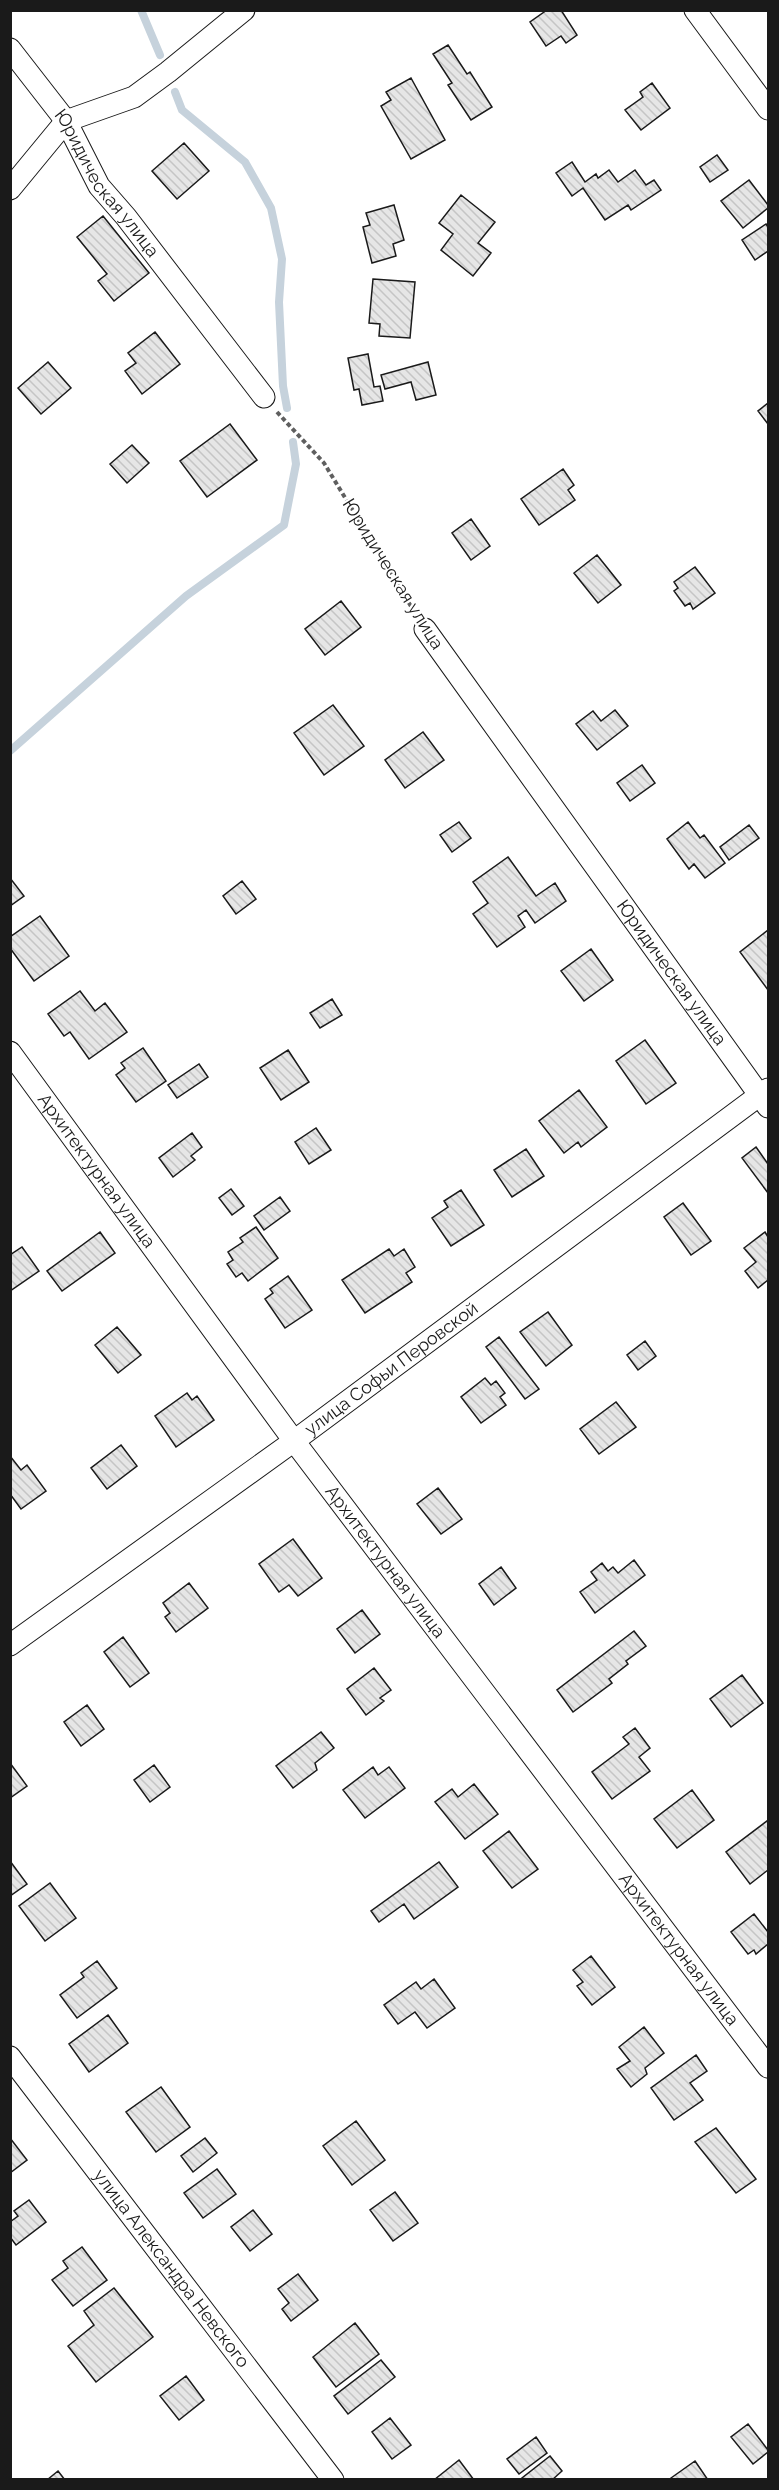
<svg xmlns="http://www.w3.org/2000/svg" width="779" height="2490" viewBox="0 0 779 2490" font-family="Raleway,sans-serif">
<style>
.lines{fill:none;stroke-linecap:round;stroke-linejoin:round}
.stream{stroke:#c6d2dc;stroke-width:8}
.building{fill:url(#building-back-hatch);stroke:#1a1a1a;stroke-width:1.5}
.street-casing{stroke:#1a1a1a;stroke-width:23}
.path{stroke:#5f5f5f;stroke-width:4;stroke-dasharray:4.5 3;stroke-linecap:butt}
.street{stroke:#fff;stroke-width:21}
.labels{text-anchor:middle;stroke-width:4.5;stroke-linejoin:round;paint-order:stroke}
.street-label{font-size:18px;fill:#1a1a1a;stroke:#fff}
</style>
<defs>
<pattern id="building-back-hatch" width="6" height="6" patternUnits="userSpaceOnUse" patternTransform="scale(1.5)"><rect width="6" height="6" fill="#e6e6e6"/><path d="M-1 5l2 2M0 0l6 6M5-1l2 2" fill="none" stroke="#c5c5c5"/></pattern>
</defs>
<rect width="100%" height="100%" fill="#fff"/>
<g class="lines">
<path class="stream" d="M141 10 160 55
M175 92 182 110 245 162 271 208 282 259 279 302 283 386 287 408
M10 751 186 596 284 525 296 464 293 442"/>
</g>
<path class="building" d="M547 10H561L577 35 566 43 561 36 546 46 530 22Z
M448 45 467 74 470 72 492 107 471 120 448 85 452 83 433 54Z
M411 78 445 140 411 159 381 106 391 100 386 92Z
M652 83 670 108 641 130 625 110 643 97 640 92Z
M184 143 209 171 177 199 152 171Z
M717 155 728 170 710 182 700 167Z
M572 162 585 182 596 174 598 178 609 170 618 182 635 170 646 185 654 180 661 190 631 210 628 205 605 220 583 188 572 196 556 173Z
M749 180 768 205V208L743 228 721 201Z
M461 195 495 222 478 243 491 253 473 276 441 250 453 234 439 223Z
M394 205 404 240 393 244 396 256 372 263 363 227 370 225 366 213Z
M103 216 149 273 114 301 98 281 107 274 77 237Z
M766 224 768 227V251L755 260 742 240Z
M373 279 415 282 410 338 379 336 380 324 369 323Z
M155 332 180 364 142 394 125 371 136 363 128 353Z
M368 354 374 387 380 386 383 401 362 405 359 389 354 390 348 358Z
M48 362 71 388 41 414 18 388Z
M428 362 436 395 416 400 411 382 385 389 381 375Z
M768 403V424L758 411Z
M230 424 257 460 207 497 180 461Z
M132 445 149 463 127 483 110 464Z
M563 469 574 485 568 490 575 500 539 525 521 499Z
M471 519 490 546 471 560 452 533Z
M597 555 621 585 598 603 574 573Z
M695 567 715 593 693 609 690 603 685 606 674 591 678 588 674 582Z
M341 601 361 627 325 655 305 629Z
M333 705 364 746 324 775 294 733Z
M615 710 628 726 597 750 576 724 593 711 601 721Z
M423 732 444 760 405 788 385 760Z
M642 765 655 783 630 801 617 783Z
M459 822 471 838 452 852 440 835Z
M688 822 700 838 704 835 725 863 705 878 694 864 689 869 667 839Z
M749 825 759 838 729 860 720 847Z
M508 857 536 896 555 883 566 901 535 923 526 910 518 916 525 927 497 947 473 914 488 903 473 882Z
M10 878 24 896 10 906Z
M242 881 256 899 236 914 223 896Z
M40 916 69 956 34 981 10 948V937Z
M768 930V990L740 952Z
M591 949 613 980 584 1001 561 971Z
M80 991 95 1011 105 1003 127 1032 89 1059 70 1032 64 1036 48 1014Z
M332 999 342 1015 320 1028 310 1013Z
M645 1040 676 1083 646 1104 616 1061Z
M143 1048 166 1081 136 1102 116 1075 125 1068 121 1063Z
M288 1050 309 1082 281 1100 260 1068Z
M199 1064 208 1077 177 1098 168 1085Z
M579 1090 607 1127 581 1147 578 1142 564 1153 539 1121Z
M316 1128 331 1150 309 1164 295 1142Z
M192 1133 202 1147 191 1156 195 1160 173 1177 159 1158Z
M756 1147 768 1164V1193L742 1158Z
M526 1149 544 1176 512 1197 494 1170Z
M231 1189 244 1206 232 1215 219 1198Z
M461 1190 484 1225 451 1246 432 1218 448 1207 444 1201Z
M280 1197 290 1211 264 1230 254 1216Z
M683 1203 711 1241 691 1255 664 1217Z
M256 1227 278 1258 248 1281 242 1273 236 1277 227 1264 233 1260 228 1252 243 1242 240 1238Z
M100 1232 115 1253 62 1291 47 1271Z
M765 1232 768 1237V1280L758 1288 745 1271 756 1262 744 1248Z
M22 1247 39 1271 10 1291V1255Z
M389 1249 394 1256 404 1249 415 1267 406 1273 412 1282 365 1313 342 1280Z
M288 1276 312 1310 285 1328 265 1299 273 1293 270 1289Z
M548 1312 572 1345 546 1366 520 1332Z
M117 1327 141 1355 118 1373 95 1345Z
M499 1337 539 1389 525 1399 486 1347Z
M645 1341 656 1356 638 1370 627 1355Z
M485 1378 491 1385 496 1381 505 1393 500 1397 506 1405 481 1423 461 1397Z
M187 1393 192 1400 197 1396 214 1420 176 1447 155 1416Z
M616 1402 636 1427 599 1454 580 1429Z
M121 1445 137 1466 107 1489 91 1468Z
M10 1456 21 1470 27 1465 46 1491 21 1509 10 1494Z
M438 1488 462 1519 441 1534 417 1504Z
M293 1539 322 1578 298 1596 289 1585 279 1592 259 1564Z
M634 1560 645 1575 595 1613 580 1592 597 1580 591 1572 602 1563 608 1571 613 1567 618 1573Z
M501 1567 516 1588 494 1605 479 1584Z
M189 1583 208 1608 176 1632 165 1617 170 1613 163 1603Z
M362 1610 380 1634 355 1653 337 1629Z
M634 1631 646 1646 626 1661 628 1664 609 1679 612 1683 573 1712 557 1690Z
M123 1637 149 1673 130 1687 104 1652Z
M374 1668 391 1690 380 1698 384 1701 366 1715 347 1689Z
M742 1675 763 1703 731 1727 710 1699Z
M87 1705 104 1729 81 1746 64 1722Z
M635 1728 650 1748 639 1757 650 1771 612 1799 592 1772 629 1744 623 1737Z
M321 1732 334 1748 315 1763 317 1770 293 1788 276 1766Z
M10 1763 27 1786 10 1798Z
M154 1765 170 1787 150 1802 134 1780Z
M373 1767 378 1775 389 1767 405 1788 365 1818 343 1790Z
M474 1784 498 1814 465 1839 435 1802 452 1789 458 1797Z
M692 1790 714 1820 677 1848 654 1819Z
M767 1821 768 1823V1870L750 1884 726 1852Z
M509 1831 538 1869 512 1888 483 1851Z
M10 1861 27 1884 10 1896Z
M439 1862 458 1887 414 1919 404 1904 379 1922 371 1911Z
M50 1883 76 1918 45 1941 19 1906Z
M754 1914 768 1932V1944L756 1954 754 1950 748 1954 731 1932Z
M591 1956 615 1987 592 2005 577 1986 583 1982 573 1970Z
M97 1961 117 1988 77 2018 60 1995 84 1977 81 1973Z
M434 1979 455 2008 427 2028 415 2012 398 2024 384 2005 416 1982 421 1989Z
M108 2015 128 2043 89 2072 69 2044Z
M644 2027 664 2053 645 2068 647 2074 631 2087 617 2069 630 2061 619 2047Z
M696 2055 707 2071 690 2083 703 2100 674 2120 651 2088Z
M161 2087 190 2127 156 2152 126 2112Z
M356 2121 385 2160 352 2185 323 2146Z
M716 2128 756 2179 736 2193 695 2142Z
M10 2138 27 2160 10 2173Z
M205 2138 217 2153 193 2172 181 2156Z
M217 2169 236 2194 203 2218 184 2193Z
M395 2192 418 2223 393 2241 370 2210Z
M29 2200 46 2222 16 2245 10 2237V2222L18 2216 14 2211Z
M253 2210 272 2234 250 2251 231 2227Z
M82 2247 107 2280 73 2306 52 2280 68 2268 63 2261Z
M298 2274 318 2300 291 2321 282 2309 289 2303 278 2289Z
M114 2288 153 2337 96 2382 68 2346 94 2325 84 2311Z
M355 2323 379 2354 336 2387 313 2357Z
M381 2360 395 2377 348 2414 334 2396Z
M186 2376 204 2400 179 2420 160 2396Z
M390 2418 411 2445 392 2459 372 2432Z
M748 2424 768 2450V2452L753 2464 731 2437Z
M536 2437 547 2453 519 2474 507 2459Z
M550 2456 562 2471 552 2480H523L522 2478Z
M459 2460 474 2480H434Z
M695 2461 708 2480H673L671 2478Z
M58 2471 65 2480H47Z"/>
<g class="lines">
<g class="street-casing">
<g id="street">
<path d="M695 10 768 109"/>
<path id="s1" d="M10 49 66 121 99 186 126 217 264 397"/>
<path d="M10 189 66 121 134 97 168 72 244 10"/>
<path id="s2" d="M425 629 768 1107"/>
<path id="s3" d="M10 1052 294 1441 768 2067"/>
<path id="s4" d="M10 1645 294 1441 768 1089"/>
<path id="s5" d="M10 2057 333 2480"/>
</g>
</g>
<path class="path" d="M277 412 324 463 415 613"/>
<use href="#street" class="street"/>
</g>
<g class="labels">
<g class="street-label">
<text dy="6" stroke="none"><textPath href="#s1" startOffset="166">Юридическая улица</textPath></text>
<text transform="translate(393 574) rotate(58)" y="6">Юридическая улица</text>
<text dy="6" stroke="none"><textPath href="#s2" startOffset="423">Юридическая улица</textPath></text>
<text dy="6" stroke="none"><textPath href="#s3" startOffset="147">Архитектурная улица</textPath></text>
<text dy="6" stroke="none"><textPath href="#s4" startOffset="471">улица Софьи Перовской</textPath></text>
<text dy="6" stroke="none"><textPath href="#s3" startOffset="633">Архитектурная улица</textPath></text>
<text dy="6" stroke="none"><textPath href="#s3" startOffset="1119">Архитектурная улица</textPath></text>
<text dy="6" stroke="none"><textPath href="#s5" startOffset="266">улица Александра Невского</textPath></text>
</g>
</g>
<rect width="779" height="2490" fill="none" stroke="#1a1a1a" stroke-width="24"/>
</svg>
